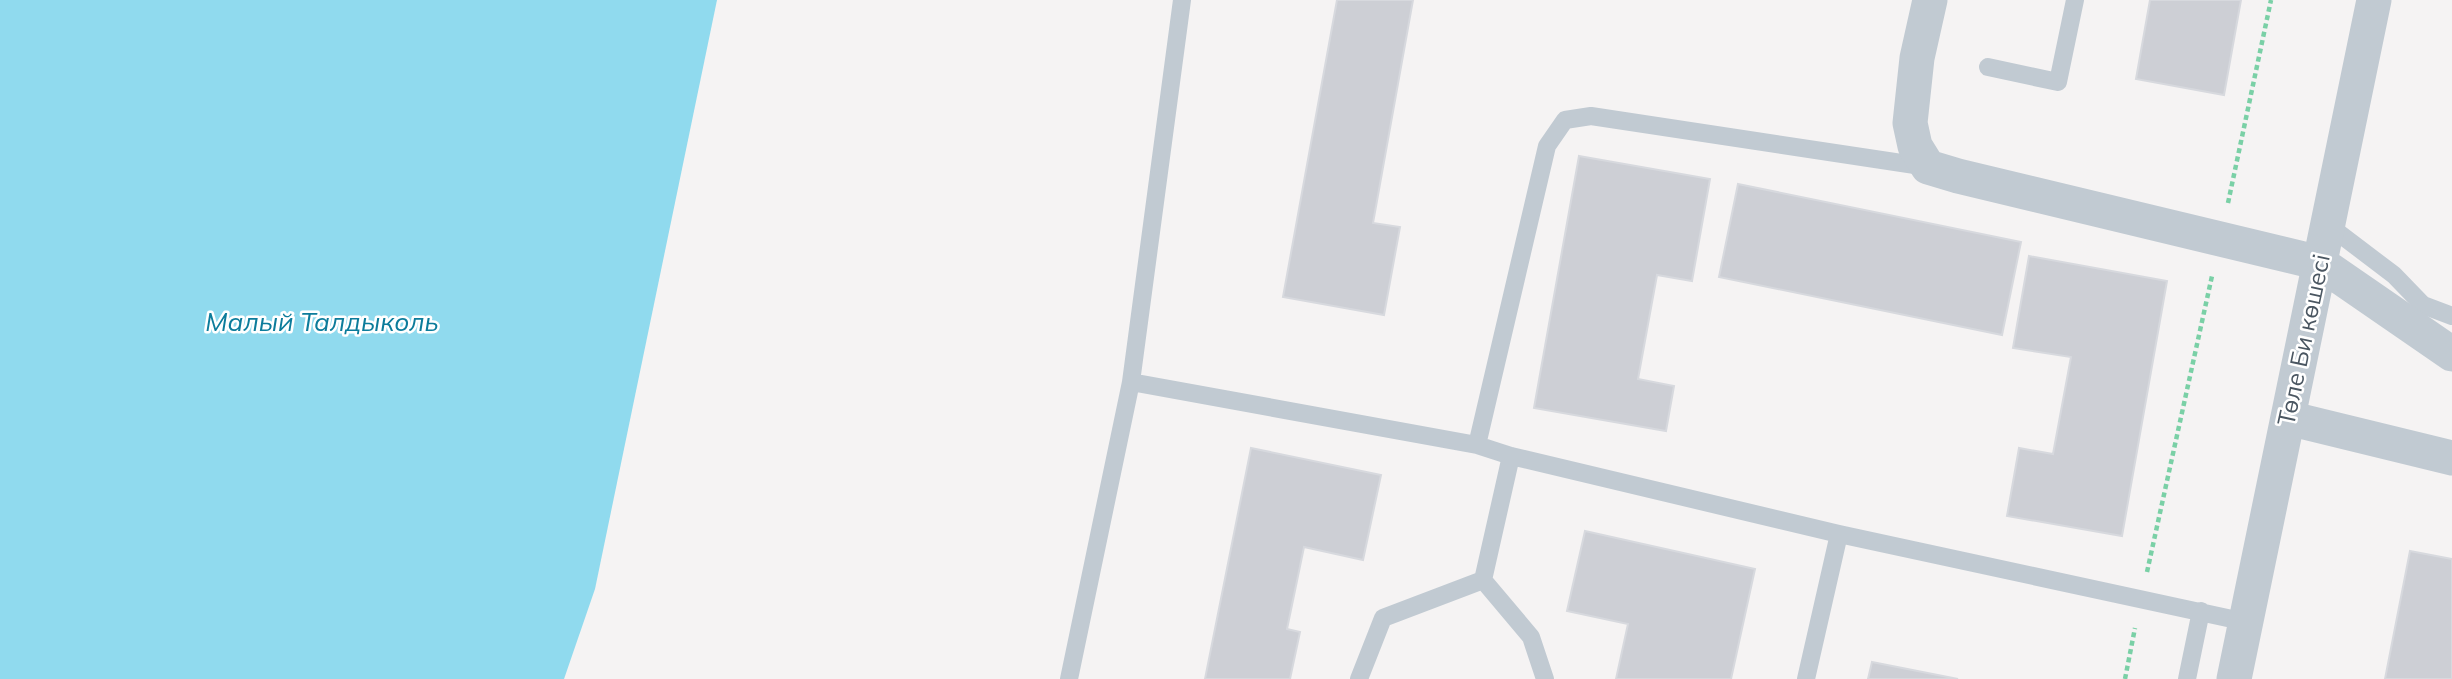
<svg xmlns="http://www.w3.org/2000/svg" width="2452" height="679" viewBox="0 0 2452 679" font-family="Mulish,sans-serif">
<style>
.water{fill:#90daee}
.building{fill:#cdcfd5;stroke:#d7d9de;stroke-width:2}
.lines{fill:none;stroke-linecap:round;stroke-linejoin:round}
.path{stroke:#7ad0a6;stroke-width:4.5;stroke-dasharray:5 3.5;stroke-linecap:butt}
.lane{stroke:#c1cad2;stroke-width:18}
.street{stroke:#c1cad2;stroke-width:35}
.labels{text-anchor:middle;stroke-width:5;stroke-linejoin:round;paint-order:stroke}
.street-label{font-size:24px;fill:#4a5661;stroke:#fff}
.water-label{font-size:26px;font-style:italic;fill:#0c7c9b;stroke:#fff}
</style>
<rect width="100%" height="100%" fill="#f5f3f3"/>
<path class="water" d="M0 0H717L595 589 564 679H0Z"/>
<path class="building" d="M1337 0H1413L1373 223 1400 227 1384 315 1283 297Z
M2150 0H2241L2224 95 2136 79Z
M1579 156 1710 179 1692 281 1657 275 1638 379 1674 386 1666 431 1534 408Z
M1738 184 2021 242 2002 335 1719 277Z
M2029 256 2167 281 2122 536 2007 516 2019 448 2053 454 2071 357 2013 348Z
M1251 448 1381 475 1363 560 1304 547 1287 629 1300 632 1290 679H1205Z
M1585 531 1755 569 1731 679H1616L1628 624 1567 611Z
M2410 551 2452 559V679H2385Z
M1872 662 1958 679H1868Z"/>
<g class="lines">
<path class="path" d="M2228 203 2271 0
M2147 572 2212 276
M2125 679 2135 628"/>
<path class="lane" d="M1988 67 2058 82 2075 0
M2328 225 2394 275 2423 305 2452 316
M1131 382 1182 0
M1477 445 1547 146 1565 120 1591 116 1928 167
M1483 580 1511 456
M1483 580 1531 637 1545 679
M1069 679 1131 382 1477 445 1511 456 1839 534 2246 622
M1359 679 1383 618 1483 580
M1806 679 1839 534
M2187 679 2201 611"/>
<path class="street" d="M1930 0 1917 58 1910 123 1915 146 1928 167 1958 176 2320 263 2452 354
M2288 418 2452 458
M2234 679 2374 0"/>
</g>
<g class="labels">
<g class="street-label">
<text transform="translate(2304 340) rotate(-78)" y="8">Төле Би көшесі</text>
</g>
<g class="water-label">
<text x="322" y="331">Малый Талдыколь</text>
</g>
</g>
</svg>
